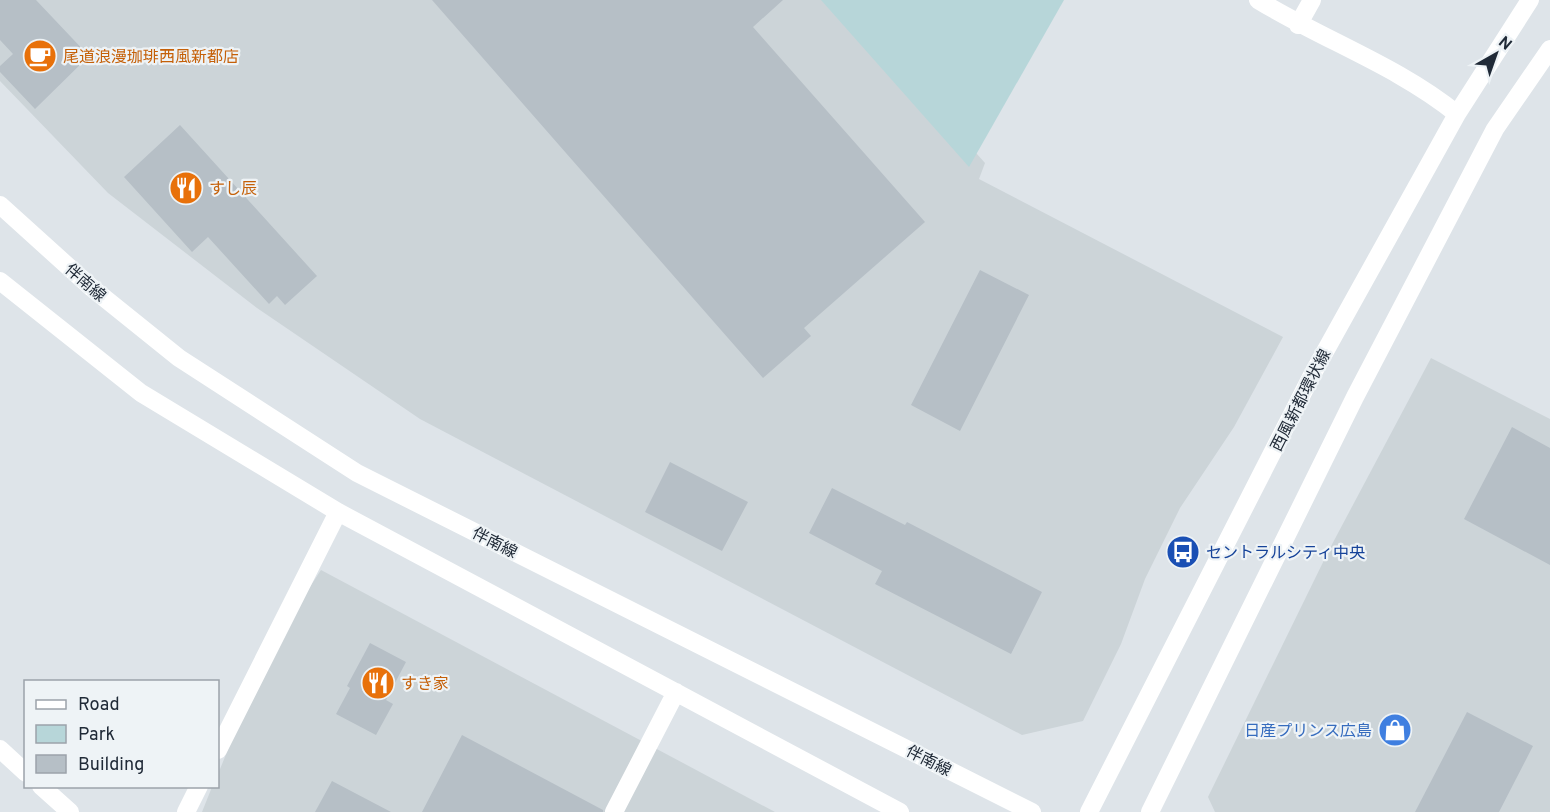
<svg xmlns="http://www.w3.org/2000/svg" width="1550" height="812" viewBox="0 0 1550 812" font-family="Overpass,'Noto Sans JP',sans-serif">
<style>
.built{fill:#ccd4d8}
.green{fill:#b7d6d9}
.building{fill:#b6bfc6}
.lines{fill:none;stroke-linecap:round;stroke-linejoin:round}
.minor{stroke:#fff;stroke-width:18}
.labels{text-anchor:middle;stroke-width:4.5;stroke-linejoin:round;paint-order:stroke}
.food-label{font-size:16px;fill:#c56008;stroke:#eef3f6;text-anchor:start}
.street-label{font-size:16px;fill:#202a37;stroke:#eef3f6}
.transit-label{font-size:16px;fill:#164399;stroke:#eef3f6;text-anchor:start}
.shop-label{font-size:16px;fill:#366cbe;stroke:#eef3f6;text-anchor:end}
</style>
<rect width="100%" height="100%" fill="#dee4e9"/>
<path class="built" d="M0 0H840L985 163 979 179 1283 337 1234 427 1180 508 1145 579 1121 644 1083 721 1022 735 420 419 257 308 108 193 0 81Z
M1431 358 1550 419V812H1215L1208 797 1329 550Z
M321 570 775 812H202L212 787 218 786V774L269 649Z"/>
<path class="green" d="M821 0H1064L969 167Z"/>
<path class="building" d="M0 0H36L89 56 35 109 0 72V66L13 54 0 40Z
M432 0H783L753 27 925 222 804 328 811 336 763 378Z
M180 125 317 276 285 305 277 296 269 304 208 237 192 252 124 177Z
M980 270 1029 295 960 431 911 405Z
M1512 427 1550 448V565L1464 519Z
M670 462 748 502 722 551 645 512Z
M832 488 905 525 907 522 1042 592 1011 654 875 584 882 571 809 533Z
M370 643 406 662 386 700 393 704 376 735 336 714 350 688 347 686Z
M1467 712 1533 746 1499 812H1415Z
M462 735 603 810V812H422Z
M332 781 391 812H315Z"/>
<g class="lines">
<path class="minor" d="M1258 0C1323 40 1398 66 1457 114
M1298 25 1312 0
M0 205 92 288 179 358 357 473 1032 812
M0 281 141 393 338 512 900 812
M0 749 26 773
M218 750 338 512
M41 786 70 812
M186 812 199 786
M614 812 676 692
M1089 812 1312 375 1457 114 1530 0
M1150 812 1355 397 1495 129 1550 49"/>
</g>
<defs>
<g id="cafe-disc" transform="scale(1.725)"><circle r="9.5" fill="#e8710a" stroke="#eef3f6"/><path d="M-5.5-4.5H6V0H3Q3 3.5 0 3.5H-2.5Q-5.5 3.5-5.5 0ZM3-3.2v2h1.7v-2ZM-6 4.5H4V6H-6Z" fill="#fff"/></g>
<g id="restaurant-disc" transform="scale(1.725)"><circle r="9.5" fill="#e8710a" stroke="#eef3f6"/><path d="M-5-6h1v4h1v-4h1v4h1v-4h1v5L-1.5 .5V6h-2V.5L-5-1ZM5-6V6H3V1.5H1.5Q1.5-4 5-6Z" fill="#fff"/></g>
<g id="bus-disc" transform="scale(1.725)"><circle r="9.5" fill="#1a4fb4" stroke="#eef3f6"/><path d="M-5-6H5V4H4V6H2V4H-2V6H-4V4H-5ZM-3.5-4V0h7V-4ZM-3.5 1.2v1.5H-2V1.2ZM2 1.2v1.5H3.5V1.2Z" fill="#fff"/></g>
<g id="shop-disc" transform="scale(1.725)"><circle r="9.5" fill="#3f7fe0" stroke="#eef3f6"/><path d="M-5-2.5h2.3a2.7 3.5 0 0 1 5.4 0H5L5.5 6h-11ZM-1.5-2.5h3a1.5 2.3 0 0 0-3 0Z" fill="#fff"/></g>
</defs>
<g fill-rule="evenodd">
<use href="#cafe-disc" x="40" y="56"/>
<use href="#restaurant-disc" x="186" y="188"/>
<use href="#bus-disc" x="1183" y="552"/>
<use href="#restaurant-disc" x="378" y="683"/>
<use href="#shop-disc" x="1395" y="730"/>
</g>
<g class="labels">
<g class="food-label">
<text x="63" y="62">尾道浪漫珈琲西風新都店</text>
<text x="209" y="194">すし辰</text>
<text x="401" y="689">すき家</text>
</g>
<g class="street-label">
<text transform="translate(86 282) rotate(41)" y="6">伴南線</text>
<text transform="translate(1300 400) rotate(-63)" y="6">西風新都環状線</text>
<text transform="translate(495 542) rotate(27)" y="6">伴南線</text>
<text transform="translate(929 760) rotate(27)" y="6">伴南線</text>
</g>
<g class="transit-label">
<text x="1206" y="558">セントラルシティ中央</text>
</g>
<g class="shop-label">
<text x="1372" y="736">日産プリンス広島</text>
</g>
</g>
<rect x="24" y="680" width="195" height="108" fill="#eef3f6" stroke="#9ca3aa" stroke-width="1.5"/>
<rect x="36" y="700" width="30" height="9" fill="#ffffff" stroke="#9ca3aa" stroke-width="1.5"/>
<text x="78" y="710" font-size="18" fill="#202a37">Road</text>
<rect x="36" y="725" width="30" height="18" fill="#b7d6d9" stroke="#9ca3aa" stroke-width="1.5"/>
<text x="78" y="740" font-size="18" fill="#202a37">Park</text>
<rect x="36" y="755" width="30" height="18" fill="#b6bfc6" stroke="#9ca3aa" stroke-width="1.5"/>
<text x="78" y="770" font-size="18" fill="#202a37">Building</text>
<g transform="translate(1496 54) rotate(40)" stroke="#eef3f6" stroke-width="4.5" paint-order="stroke">
<path d="M0-4.5L10 22L0 15L-10 22Z" fill="#202a37"/>
<text y="-9" font-size="16" font-weight="bold" text-anchor="middle" fill="#202a37">N</text>
</g>
</svg>
